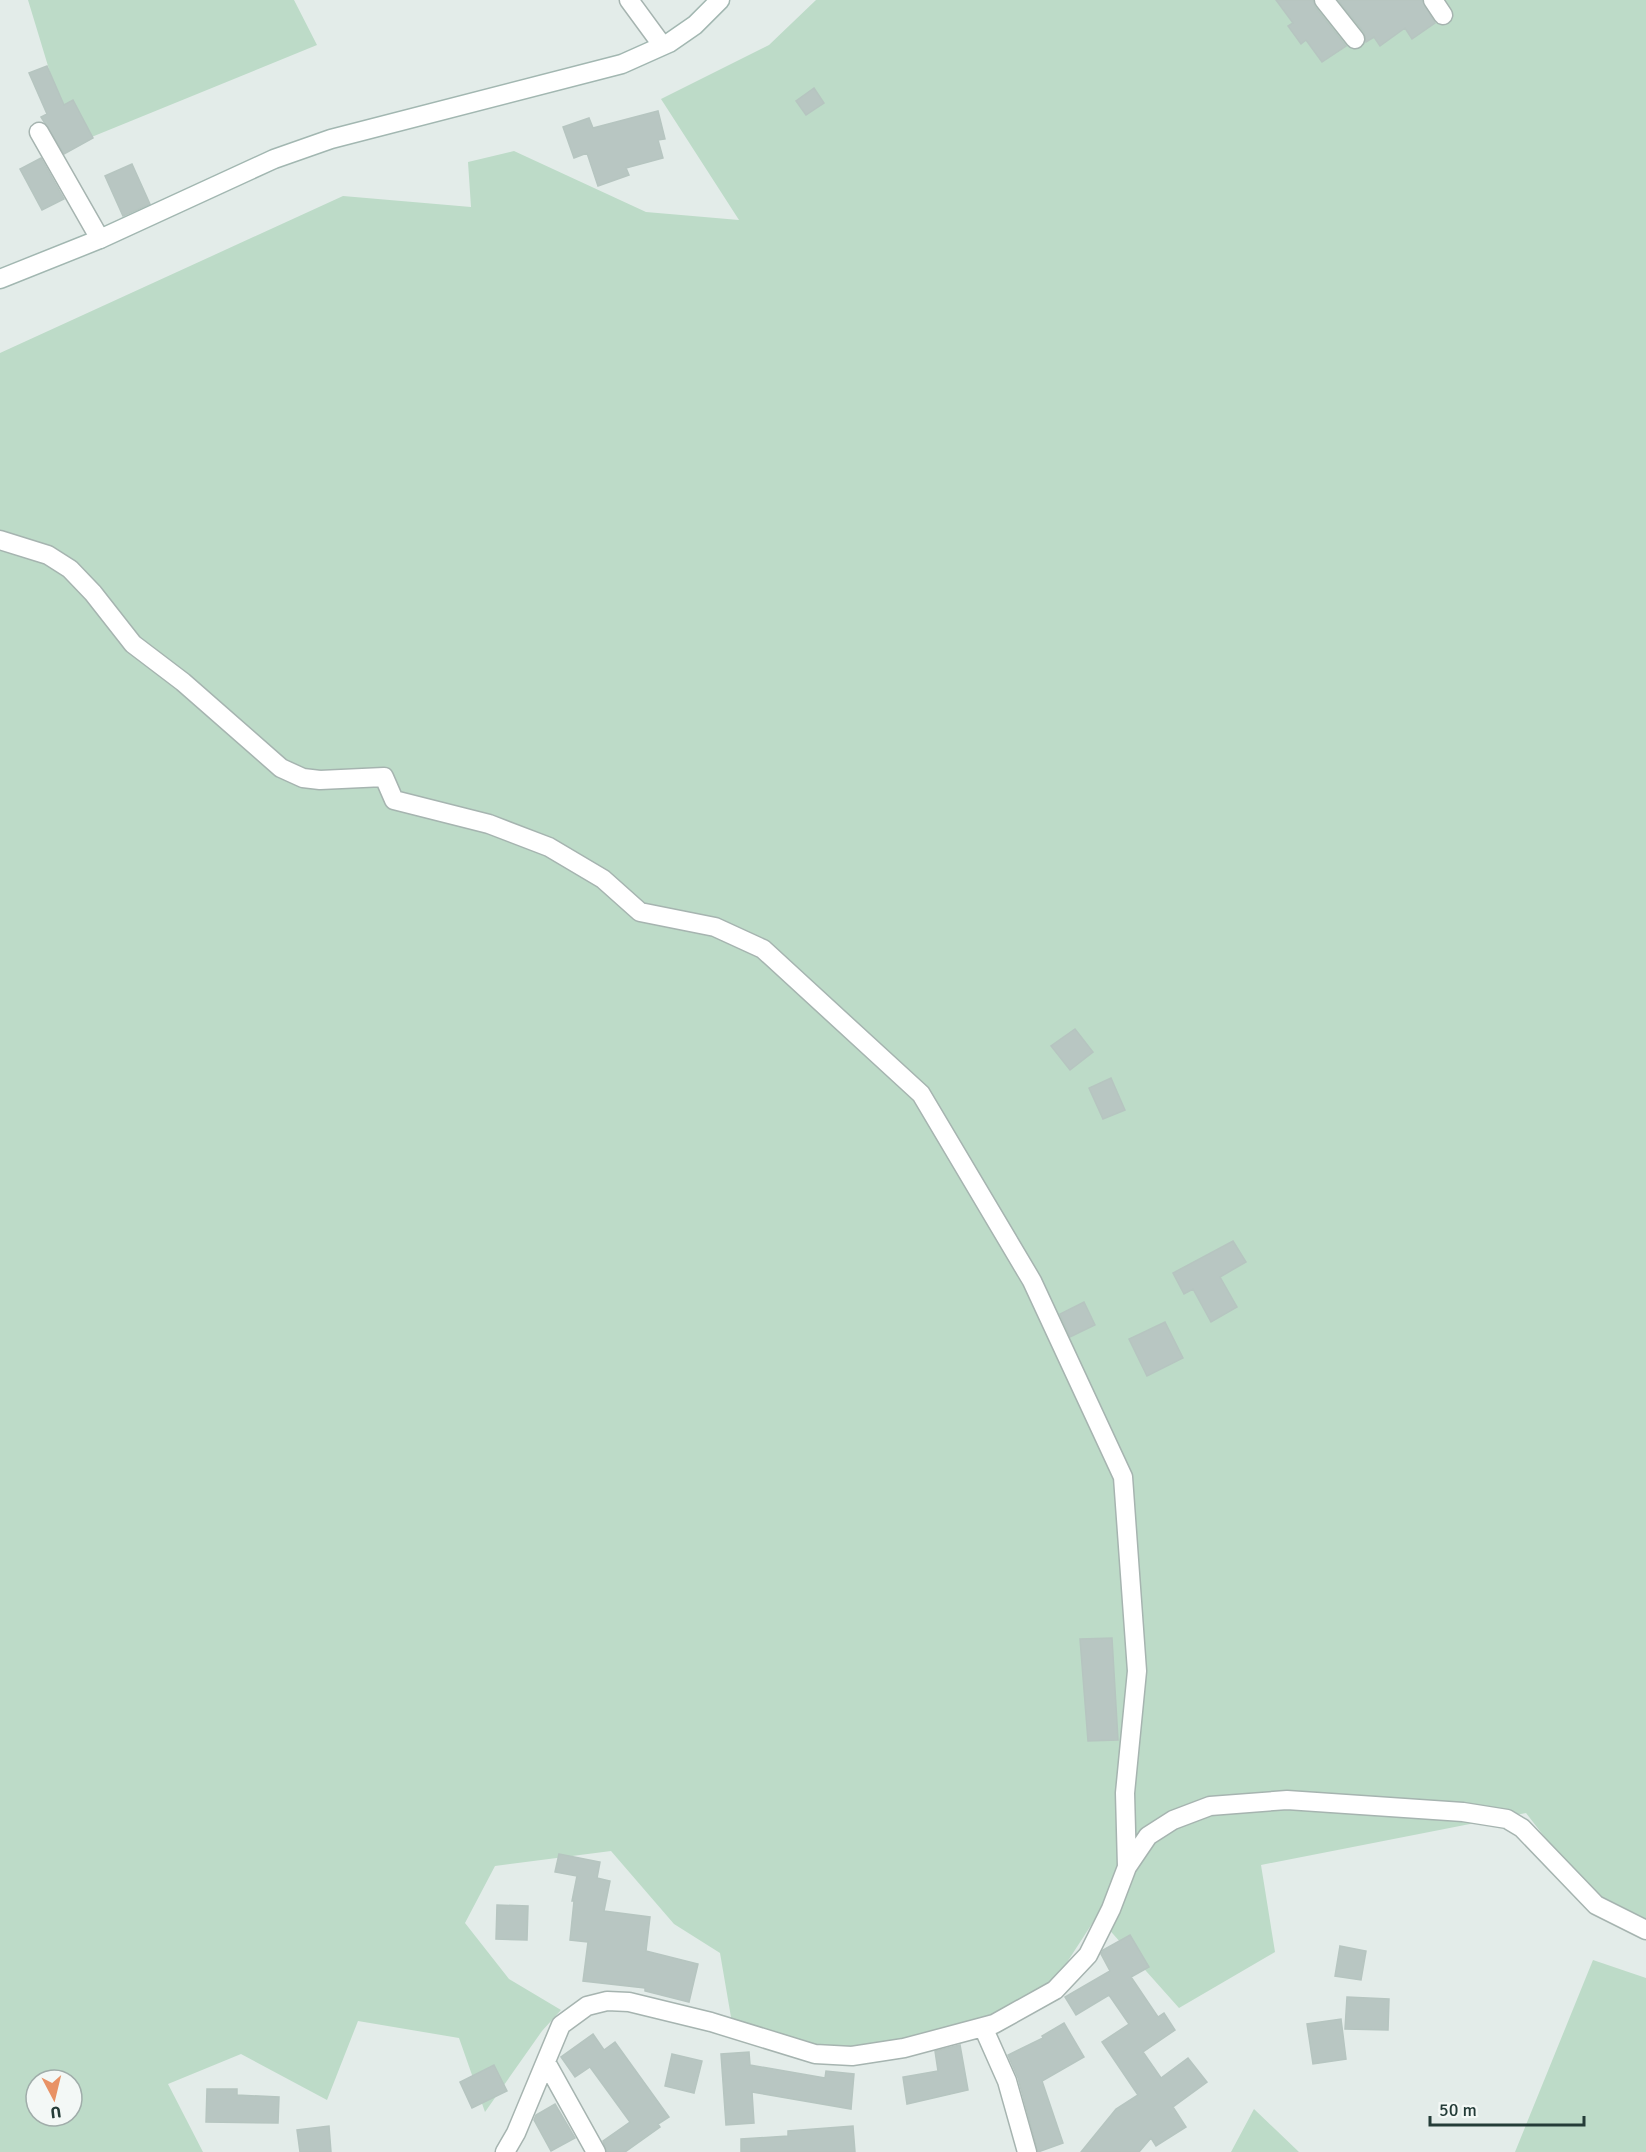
<svg xmlns="http://www.w3.org/2000/svg" width="1646" height="2152" viewBox="0 0 1646 2152" font-family="Signika,sans-serif">
<style>
.green{fill:#bddbc8;fill-rule:evenodd}
.building{fill:#b8c6c2;stroke:#b6c5c0;stroke-width:1.5}
.lines{fill:none;stroke-linecap:round;stroke-linejoin:round}
.street-casing{stroke:#a6b4b0;stroke-width:21}
.secondary-casing{stroke:#a2b7b1;stroke-width:21}
.street{stroke:#fff;stroke-width:18}
.secondary{stroke:#fff;stroke-width:18}
</style>
<rect width="100%" height="100%" fill="#e3ece9"/>
<path class="green" d="M28 0H294L317 45 72 145Z
M816 0H1646V1924L1615 1914 1564 1862 1526 1813 1261 1865 1275 1952 1179 2008 1097 1916 1051 1987 955 2035 840 2054 732 2023 720 1953 674 1924 611 1851 495 1866 465 1923 509 1979 561 2010 542 2031 485 2112 459 2038 358 2021 327 2100 241 2054 168 2084 203 2152H0V353L343 196 471 207 468 162 514 151 646 212 739 220 661 99 769 45ZM36 2080H72V2116H36Z
M1593 1960 1646 1978V2152H1515Z
M1254 2109 1299 2152H1231Z"/>
<path class="building" d="M1276 0H1313L1315 7 1346 46 1322 62 1306 40 1301 44 1288 26 1293 23Z
M1338 0H1422L1435 23 1412 39 1405 28 1380 46 1374 37 1366 42 1364 32Z
M47 66 64 105 73 100 93 138 64 154 41 117 47 114 29 73Z
M814 88 824 103 806 115 796 101Z
M658 111 665 139 658 140 663 158 626 168 629 175 598 186 587 153 574 158 563 127 589 118 593 128Z
M41 158 64 199 42 210 20 169Z
M132 164 150 204 123 216 105 176Z
M1075 1029 1093 1052 1070 1070 1051 1046Z
M1111 1078 1125 1110 1103 1119 1089 1088Z
M1233 1241 1246 1262 1220 1277 1237 1307 1211 1322 1193 1289 1184 1294 1173 1273Z
M1084 1302 1095 1325 1070 1337 1060 1314Z
M1165 1322 1183 1358 1147 1376 1129 1339Z
M1112 1638 1118 1740 1088 1741 1080 1639Z
M559 1854 600 1862 597 1878 610 1881 604 1911 650 1917 646 1951 698 1964 689 2002 645 1991V1988L583 1981 588 1942 570 1940 574 1901H572L577 1876 555 1872Z
M497 1905 528 1906 527 1940 496 1939Z
M1130 1935 1149 1967 1131 1977 1158 2017 1164 2013 1175 2030 1143 2052 1161 2078 1188 2058 1207 2082 1173 2107 1186 2127 1156 2146 1151 2138 1139 2152H1081L1116 2109 1138 2095 1102 2042 1129 2024 1109 1995 1076 2015 1065 1997 1110 1971 1101 1954 1103 1950Z
M1340 1946 1366 1951 1361 1980 1335 1976Z
M1347 1997 1389 1999 1388 2030 1345 2029Z
M1341 2019 1346 2059 1313 2064 1307 2024Z
M1064 2023 1084 2057 1042 2081 1063 2143 1038 2152 1018 2078 1008 2055 1043 2038 1042 2036Z
M593 2034 604 2050 615 2042 669 2117 658 2124 660 2127 625 2152H607L603 2141 630 2122 590 2067 575 2077 561 2057Z
M960 2045 968 2090 907 2104 903 2077 938 2071 935 2051Z
M749 2052 750 2065 825 2078 826 2071 854 2074 851 2109 752 2092 754 2123 726 2125 721 2054Z
M672 2054 702 2061 694 2093 665 2086Z
M494 2065 507 2091 472 2108 460 2082Z
M207 2089H237V2095L279 2097 278 2123 206 2122Z
M555 2104 575 2138 551 2151 534 2120 536 2115Z
M329 2126 331 2152H300L297 2130Z
M853 2126 855 2152H741V2139L788 2136V2131Z"/>
<g class="lines">
<g class="street-casing">
<path id="street" d="M629 0 662 45
M1324 0 1355 39
M1433 0 1443 15
M39 132 100 239
M0 540 48 555 70 569 93 593 133 644 183 682 281 768 303 778 320 780 384 777 394 800 489 824 549 847 603 879 640 912 715 927 763 949 921 1094 1032 1281 1123 1477 1137 1671 1125 1793 1127 1867
M983 2027 1007 2081 1027 2152
M546 2062 596 2152
M505 2152 516 2133 561 2025 587 2006 607 2001 629 2002 711 2022 815 2054 852 2056 904 2048 994 2024 1055 1990 1088 1955 1111 1909 1127 1867 1148 1836 1173 1820 1210 1806 1287 1800 1463 1812 1507 1819 1522 1828 1596 1905 1646 1930"/>
</g>
<g class="secondary-casing">
<path id="secondary" d="M0 279 100 239 274 159 331 139 622 64 669 43 695 25 720 0"/>
</g>
<use href="#street" class="street"/>
<use href="#secondary" class="secondary"/>
</g>
<g transform="translate(54 2098) rotate(173)"><circle r="28" fill="#f3f8f6" stroke="#a0adaa" stroke-width="1.5"/>
<path d="M0-4.5L10 22L0 15L-10 22Z" fill="#e89265"/>
<text y="-9" font-size="16" font-weight="bold" text-anchor="middle" fill="#243c38">U</text>
</g>
<path d="M1430 2116v9h154v-9" fill="none" stroke="#243c38" stroke-width="3"/>
<text x="1439" y="2116" font-size="18" fill="#243c38" stroke="#f3f8f6" stroke-width="4.5" paint-order="stroke">50 m</text>
</svg>
